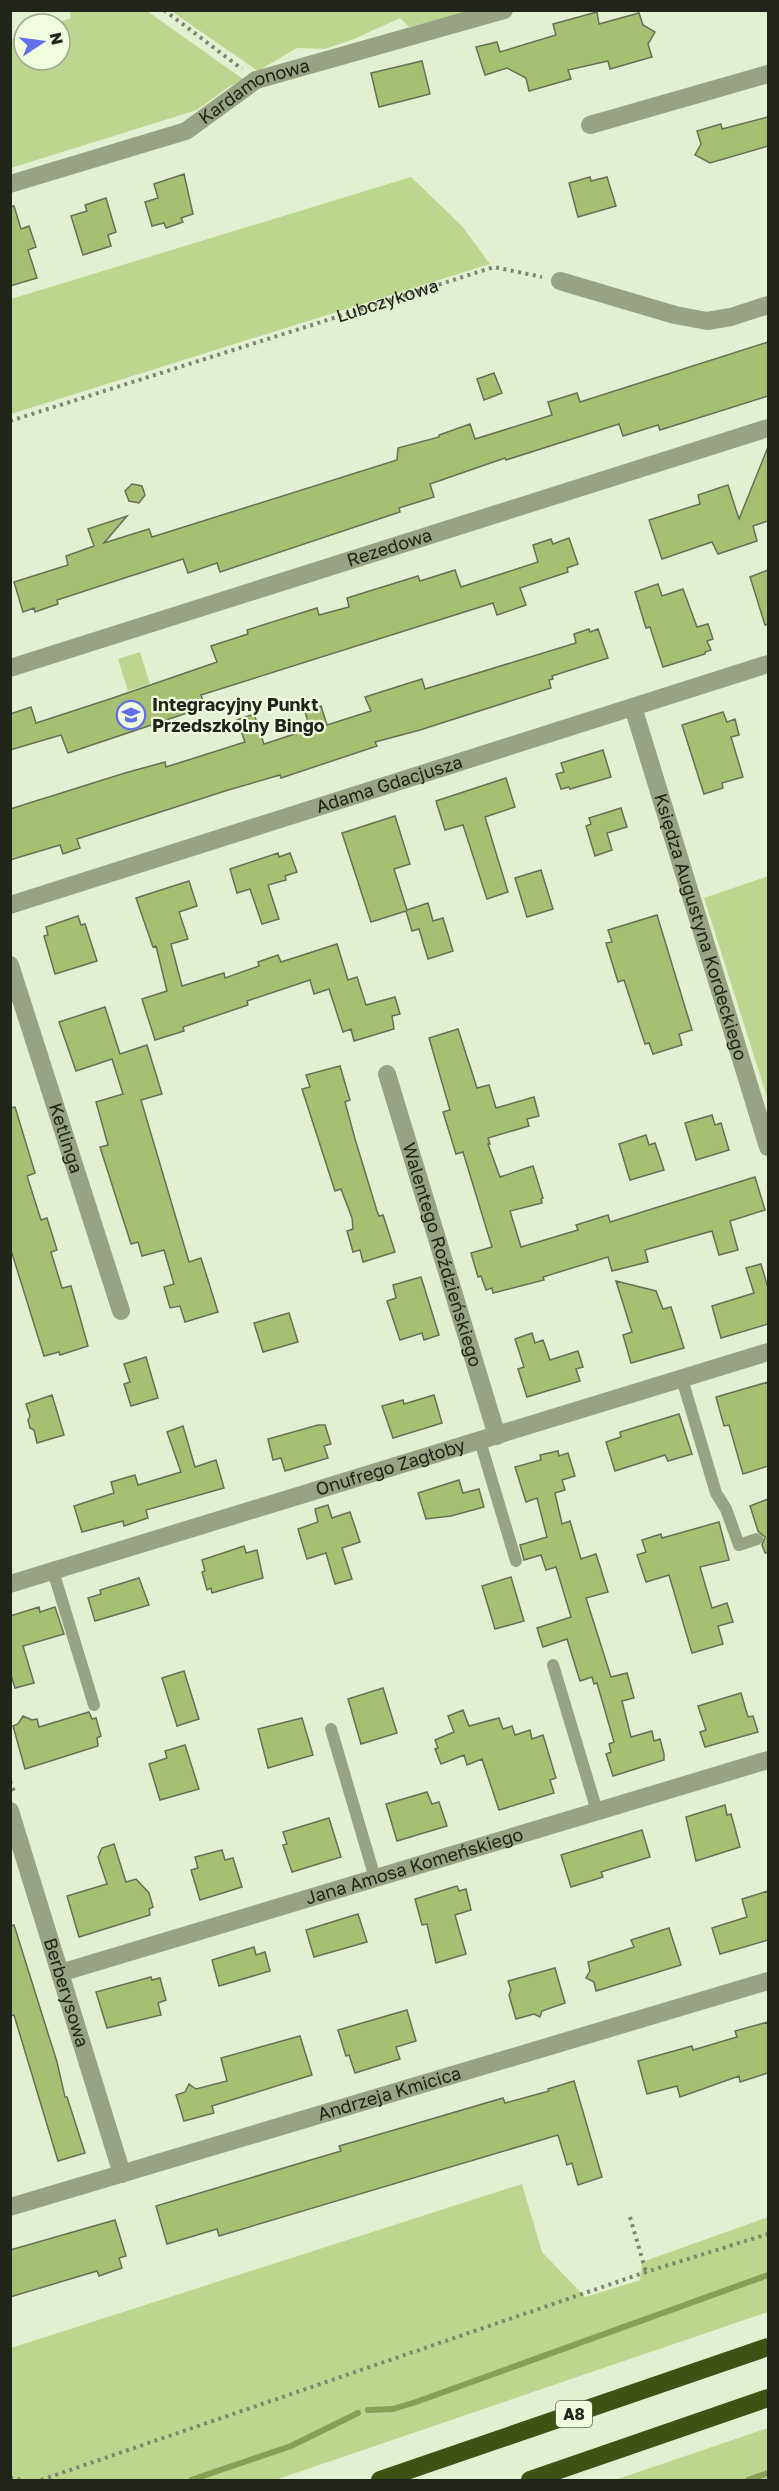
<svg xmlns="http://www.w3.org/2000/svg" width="779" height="2491" viewBox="0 0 779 2491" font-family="'Golos Text',sans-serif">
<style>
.green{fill:#bdd68f}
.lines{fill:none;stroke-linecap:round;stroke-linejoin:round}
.stream{stroke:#87a053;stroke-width:6}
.building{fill:#a5c071;stroke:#677056;stroke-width:1.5}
.path{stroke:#7e8672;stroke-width:4;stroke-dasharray:3 4.5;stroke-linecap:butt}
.lane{stroke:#97a382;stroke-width:12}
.street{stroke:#97a382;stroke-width:18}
.highway{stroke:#405115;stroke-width:18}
.labels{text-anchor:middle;stroke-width:4.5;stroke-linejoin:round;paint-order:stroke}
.shield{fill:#f1fcde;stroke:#5f6554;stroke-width:1.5}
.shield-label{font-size:16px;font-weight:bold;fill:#202419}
.street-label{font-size:18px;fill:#202419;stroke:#f1fcde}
.poi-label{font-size:18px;font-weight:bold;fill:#202419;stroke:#f1fcde;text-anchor:start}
</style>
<rect width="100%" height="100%" fill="#e3efd1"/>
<path class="green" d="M70 11H147L243 79 227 88 197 110 11 168 10 39 24 35V60H60V24H55L71 18Z
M171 11H473L409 27 400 18 354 39 325 49 297 48 258 71Z
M411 177 462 226 490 264 11 414V299Z
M140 652 150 684 128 691 118 659Z
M768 876V1097H767L704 898Z
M522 2184 542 2252 585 2297 640 2280 642 2262 768 2217V2312L275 2480H11V2348Z
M768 2428V2480H615Z"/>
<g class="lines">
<path class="stream" d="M368 2410 393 2409 416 2402 768 2275
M191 2480 291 2446 358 2413
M748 2480 768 2473"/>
</g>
<path class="building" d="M597 12 599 24 639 13 643 25 655 32 648 44 652 57 610 69 608 61 568 70 571 79 529 91 526 78 507 68 485 75 476 47 497 42 500 52 556 35 553 24Z
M422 61 430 94 379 107 371 73Z
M768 117V146L710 163 695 155 701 144 697 131 721 124 722 129Z
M184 174 193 214 181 218 183 222 166 228 164 223 152 226 145 202 158 198 154 184Z
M590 177 591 181 607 177 616 206 578 217 569 183Z
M106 198 116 232 108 235 111 246 83 255 71 216 87 211 85 205Z
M14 206 21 229 29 226 36 247 28 250 37 278 10 286V207Z
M768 342V396L660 430 658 425 623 436 619 424 506 460 505 458 430 484 434 497 399 508 400 512 220 572 217 563 188 573 183 559 57 600 58 604 35 612 34 608 23 612 14 582 68 565 66 556 94 546 88 529 127 516 104 543 149 529 152 537 397 460 398 448 439 437V435L470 424 475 439 552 415 548 402 577 393 580 402Z
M494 373 502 393 484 400 477 379Z
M768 447V521L753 526 757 541 718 554 712 542 662 559 649 520 700 504 698 495 728 485 739 519Z
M132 484 142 486 145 495 139 503 129 501 125 491Z
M569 538 578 564 567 568 568 572 520 588 526 605 497 615 493 603 201 695 205 707 68 753 61 735 10 750V714L31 707 36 723 110 699 217 662 211 646 248 634 247 630 317 608 319 615 349 607 347 598 418 576 420 581 455 570 461 587 538 562 533 545 551 539 553 544Z
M768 570V624L765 625 750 577Z
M658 584 662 596 683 589 697 627 708 624 713 639 707 641 711 650 705 652V654L663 667 650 627 646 628 635 592Z
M589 629 590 632 598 629 608 658 552 676 553 679 549 680 551 688 420 730 375 742 377 746 281 778 280 775 225 791 77 839 80 848 63 854 60 845 10 860V809L125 773 165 762 166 767 245 742 237 720 254 714 264 744 310 729 305 712 321 706 327 725 371 711 365 697 422 679 425 689 576 643 574 634Z
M723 712 727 722 735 719 739 735 731 737 743 777 722 783 723 788 704 794 682 725Z
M603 750 611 777 570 789 569 787 561 789 556 774 564 772 561 763Z
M506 778 515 807 485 817 508 892 487 899 463 825 445 830 436 801Z
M621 808 627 827 607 833 612 850 595 856 586 826 591 824 589 818Z
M395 816 410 864 394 869 407 910 428 903 433 921 443 918 453 951 428 959 419 929 412 931 406 911 371 922 342 833Z
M278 853 279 857 290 853 297 872 285 876 286 880 268 885 279 919 262 924 250 889 237 893 230 869Z
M541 870 553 909 527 917 515 878Z
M189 881 197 906 179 912 188 939 171 944 182 986 224 973 225 978 259 966 258 962 278 955 281 962 337 944 348 980 357 977 366 1005 395 997 400 1014 392 1016 394 1029 354 1041 351 1029 343 1032 329 989 314 994 310 980 247 1001 248 1005 183 1027 184 1031 155 1040 142 999 167 991 156 946 153 947 136 898Z
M657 915 692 1030 679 1034 682 1045 653 1054 649 1043 645 1044 624 980 618 982 606 943 612 942 608 930Z
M78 916 81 925 85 924 97 961 55 974 44 936 48 935 46 927Z
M105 1007 120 1054 147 1045 162 1094 141 1100 189 1262 201 1258 218 1312 185 1322 180 1306 170 1308 164 1287 174 1284 164 1250 142 1256 138 1242 131 1244 100 1147 108 1145 96 1102 123 1094 112 1059 76 1071 59 1022Z
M458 1029 477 1088 489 1085 496 1108 534 1097 539 1116 527 1119 529 1126 488 1138 490 1144H488L500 1177 533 1166 543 1198 541 1199 542 1203 510 1211 521 1247 578 1230 576 1225 608 1215 610 1222 755 1177 765 1210 730 1221 738 1250 719 1255 712 1231 645 1250 648 1262 612 1271 608 1257 543 1277 544 1280 493 1293 492 1288 486 1290 481 1276 478 1277 471 1253 492 1247 463 1152 456 1154 443 1112 450 1110 429 1038Z
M340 1066 350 1100 345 1102 355 1139 377 1211 379 1216 383 1215 395 1252 363 1262 360 1250 353 1252 347 1231 353 1229 352 1218 341 1189 335 1191 302 1089 310 1087 306 1075Z
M15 1107 35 1173 27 1176 41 1220 47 1218 57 1250 51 1252 62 1288 71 1286 88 1346 60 1355 59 1352 44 1356 10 1247V1108Z
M712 1115 715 1125 721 1123 729 1150 696 1160 685 1123Z
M646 1135 649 1145 655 1143 664 1170 630 1180 619 1144Z
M761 1264 768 1288V1324L721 1338 712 1306 754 1293 746 1268Z
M421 1277 439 1335 424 1340 422 1333 400 1340 387 1301 396 1298 393 1285Z
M616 1281 656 1291 663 1309 671 1307 684 1348 631 1363 623 1335 632 1332Z
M289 1313 298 1342 263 1352 254 1323Z
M532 1333 535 1343 543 1340 550 1360 578 1351 583 1367 576 1369 580 1381 527 1397 518 1369 524 1367 515 1339Z
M146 1357 158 1398 131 1406 124 1384 130 1382 124 1364Z
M768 1382V1466L743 1474 729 1425 724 1426 716 1397Z
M52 1395 64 1435 37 1443 34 1430 30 1428 28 1420 30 1416 26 1404Z
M434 1395 442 1423 393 1438 382 1406 403 1400 404 1404Z
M679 1414 692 1454 668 1461 665 1455 615 1471 606 1442 621 1437 620 1432Z
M318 1425H325L331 1444 324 1446 328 1458 285 1471 281 1458 273 1460 268 1439Z
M183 1426 195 1467 216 1460 224 1488 146 1510 148 1518 124 1526 123 1521 82 1532 74 1506 114 1493 111 1482 135 1475 138 1485 181 1472 167 1432Z
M558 1451 559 1456 568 1453 575 1476 562 1480 565 1490 555 1493 562 1524 570 1521 581 1559 596 1554 608 1592 586 1598 611 1677 627 1673 634 1698 622 1701 631 1737 652 1731 654 1741 660 1739 664 1754V1760L613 1776 606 1754 611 1752 609 1744 614 1742 597 1683 594 1684 592 1677 580 1681 567 1639 543 1647 537 1628 571 1617 556 1567 546 1570 541 1555 524 1560 520 1545 547 1537 537 1498 526 1502 515 1467 541 1460 540 1455Z
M459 1480 463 1493 479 1489 484 1507 451 1516 426 1519 418 1493Z
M768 1499V1553H765L762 1545 765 1537 758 1531 750 1506Z
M328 1505 332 1518 350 1512 360 1542 342 1548 352 1579 335 1584 326 1553 307 1559 298 1529 318 1522 315 1509Z
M719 1522 729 1560 700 1567 712 1608 727 1603 733 1622 718 1626 723 1644 692 1653 669 1575 646 1582 637 1555 646 1552 642 1540 661 1534 662 1538Z
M244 1546 246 1553 257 1550 263 1578 212 1593 211 1588 207 1590 202 1572 205 1571 202 1560Z
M511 1577 524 1621 495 1629 482 1586Z
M139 1578 149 1605 95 1621 88 1598 101 1594 100 1590Z
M39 1607 40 1612 55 1607 64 1634 23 1646 34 1683 15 1688 10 1672V1616Z
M184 1671 199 1719 177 1726 162 1678Z
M383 1688 397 1733 361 1744 348 1699Z
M741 1693 748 1717 753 1716 758 1732 705 1747 700 1732 706 1730 698 1706Z
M463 1710 469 1726 499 1718 503 1729 512 1726 515 1735 530 1730 532 1739 543 1735 556 1778 550 1780 554 1793 499 1810 482 1759 467 1765 464 1755 441 1764 435 1749 438 1748 435 1740 454 1732 448 1716Z
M89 1712 92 1719 96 1718 101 1736 97 1738 98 1746 25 1769 13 1726 18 1724 23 1716 32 1720 37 1719 39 1727Z
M302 1718 313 1755 268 1768 258 1729Z
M185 1745 199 1789 160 1800 149 1764 167 1758 165 1751Z
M427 1792 432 1804 439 1802 447 1826 397 1841 386 1804Z
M725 1805 727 1815 731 1814 740 1847 696 1861 686 1817Z
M329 1818 341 1857 292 1872 283 1845 287 1844 283 1832Z
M642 1830 650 1857 601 1872 603 1877 571 1887 561 1855Z
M114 1844 126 1882 136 1879 149 1893 153 1907 149 1909 150 1915 79 1937 67 1896 107 1884 98 1857 102 1848Z
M222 1850 225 1860 233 1858 242 1887 200 1900 191 1870 198 1868 195 1857Z
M457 1886 459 1891 466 1889 471 1910 455 1915 466 1954 436 1963 427 1924 422 1925 415 1899Z
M768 1891V1940L720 1954 712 1928 747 1917 742 1899Z
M358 1914 367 1942 314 1957 306 1930Z
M14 1925 57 2062 65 2097H67L85 2153 58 2161 14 2015 10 2016V1926Z
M669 1928 681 1965 596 1991 594 1982 586 1978 590 1971 588 1962 634 1947 631 1940Z
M254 1947 256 1955 265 1952 270 1971 219 1986 212 1960Z
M555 1968 565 2003 542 2011 540 2017 534 2014 516 2019 509 1995 511 1990 508 1981Z
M151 1977 152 1980 160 1978 166 2000 158 2003 161 2015 107 2028 96 1992Z
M407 2010 416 2041 396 2047 400 2059 355 2073 349 2055 346 2056 338 2030Z
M768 2022V2073L740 2082 739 2076 680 2097 677 2086 647 2094 638 2061 692 2046 693 2050 737 2037 735 2031Z
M300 2036 312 2075 212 2106 214 2113 184 2121 176 2095 185 2092 189 2084 196 2089 227 2081 221 2058Z
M574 2081 602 2177 578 2185 572 2163 567 2165 558 2135 219 2236 217 2229 167 2244 156 2206 341 2151 339 2146 360 2140 503 2098 505 2103 549 2091 548 2089Z
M115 2220 126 2256 119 2258 122 2268 99 2276 97 2271 10 2297V2250Z"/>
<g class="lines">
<g class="path">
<path d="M164 10 242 69"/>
<path id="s1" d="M10 421 494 267 542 277"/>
<path d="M10 1781 15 1794"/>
<path d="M630 2217 646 2272"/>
<path d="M10 2478 22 2480"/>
<path d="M41 2480 646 2272 768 2234"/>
</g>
<path class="lane" d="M682 1379 716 1493 726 1509 739 1545 757 1539
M480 1441 516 1561
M53 1571 94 1705
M553 1665 597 1811
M331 1729 375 1878"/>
<g class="street">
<path d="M590 125 768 74"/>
<path id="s2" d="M10 184 186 131 256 80 504 10"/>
<path d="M560 281 675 315 707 321 731 317 768 305"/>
<path id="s3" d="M10 668 768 428"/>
<path id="s4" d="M633 707 768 1147"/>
<path id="s5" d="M10 905 768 664"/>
<path id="s6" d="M10 965 121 1311"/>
<path id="s7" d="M387 1074 497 1436"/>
<path id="s8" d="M10 1584 768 1352"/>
<path id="s9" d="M10 1811 122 2174"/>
<path id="s10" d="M60 1973 768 1760"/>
<path id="s11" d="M10 2207 768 1981"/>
</g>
<path class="highway" d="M380 2480 768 2347
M530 2480 768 2398"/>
</g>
<defs>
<g id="school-ring" transform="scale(1.5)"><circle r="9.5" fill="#f1fcde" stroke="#6170e8" stroke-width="1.5"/><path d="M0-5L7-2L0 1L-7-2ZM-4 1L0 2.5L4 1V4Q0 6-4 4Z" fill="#6170e8"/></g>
</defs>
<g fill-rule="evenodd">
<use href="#school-ring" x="131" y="715"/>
</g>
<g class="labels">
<rect class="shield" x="556" y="2401" width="36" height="26" rx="4.5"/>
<g class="shield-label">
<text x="574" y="2420">A8</text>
</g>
<g class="street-label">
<text dy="6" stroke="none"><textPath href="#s2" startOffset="264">Kardamonowa</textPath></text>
<text dy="6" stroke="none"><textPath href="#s1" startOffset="396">Lubczykowa</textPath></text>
<text dy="6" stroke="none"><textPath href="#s3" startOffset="398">Rezedowa</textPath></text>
<text dy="6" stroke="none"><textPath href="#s5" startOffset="398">Adama Gdacjusza</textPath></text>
<text dy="6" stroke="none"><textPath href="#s4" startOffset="230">Księdza Augustyna Kordeckiego</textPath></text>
<text dy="6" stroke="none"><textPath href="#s6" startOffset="182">Ketlinga</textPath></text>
<text dy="6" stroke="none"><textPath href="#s7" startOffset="189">Walentego Roździeńskiego</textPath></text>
<text dy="6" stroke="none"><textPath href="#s8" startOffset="398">Onufrego Zagłoby</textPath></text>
<text dy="6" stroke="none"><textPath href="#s10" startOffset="370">Jana Amosa Komeńskiego</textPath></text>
<text dy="6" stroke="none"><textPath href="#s9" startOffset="190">Berberysowa</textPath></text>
<text dy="6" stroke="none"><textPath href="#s11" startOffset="396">Andrzeja Kmicica</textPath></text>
</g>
<g class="poi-label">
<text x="152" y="711">Integracyjny Punkt<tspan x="152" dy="21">Przedszkolny Bingo</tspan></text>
</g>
</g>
<rect width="779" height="2491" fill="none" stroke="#202419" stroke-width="24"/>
<g transform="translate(42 42) rotate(77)"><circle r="28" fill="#f1fcde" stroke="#9da68f" stroke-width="1.5"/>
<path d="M0-4.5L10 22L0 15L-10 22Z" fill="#6170e8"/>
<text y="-9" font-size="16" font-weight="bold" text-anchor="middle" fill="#202419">N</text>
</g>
</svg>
